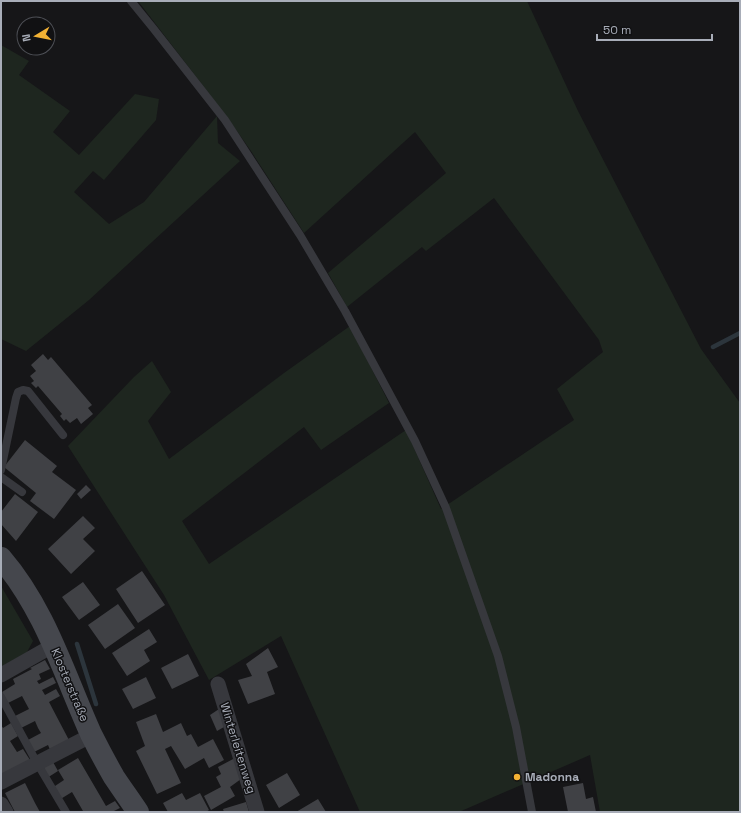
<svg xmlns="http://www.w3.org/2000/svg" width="741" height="813" viewBox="0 0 741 813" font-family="'Space Grotesk',sans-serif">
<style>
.green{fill:#1e261f}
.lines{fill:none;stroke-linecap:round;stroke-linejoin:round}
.stream{stroke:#2c353c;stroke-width:4.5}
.building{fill:#404145}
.lane{stroke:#37383d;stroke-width:8}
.street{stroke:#37383d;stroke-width:15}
.secondary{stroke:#45474d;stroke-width:22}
.poi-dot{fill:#f2b134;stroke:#111113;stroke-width:1.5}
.labels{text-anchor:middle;stroke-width:3;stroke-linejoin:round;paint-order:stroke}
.street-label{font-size:12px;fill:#a8adb8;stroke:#111113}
.poi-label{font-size:12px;font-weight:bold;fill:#a8adb8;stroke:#111113;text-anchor:start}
</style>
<rect width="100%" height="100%" fill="#161618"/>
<path class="green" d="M138 1H527L578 111 701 349 740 403V812H600L590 755 459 812H360L281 636 209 680 164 595 68 446 134 377 152 361 171 392 148 421 169 459 284 373 350 326 389 403 321 450 304 427 182 521 209 564 406 430 441 509 574 420 557 389 603 352 599 340 494 198 426 251 422 247 347 307 328 273 446 173 415 132 304 233 251 151 227 117Z
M1 45 29 61 19 75 70 111 53 132 79 155 135 94 159 99 156 120 104 180 93 171 74 192 109 224 144 202 217 116 218 143 240 161 89 300 26 351 1 339Z
M1 586 33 641 27 652 1 667Z"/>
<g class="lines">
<path class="stream" d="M713 347 740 333
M77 644 96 704"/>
</g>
<path class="building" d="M43 354 48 360 51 357 92 405 88 408 93 414 81 424 77 418 70 423 66 419 64 421 60 416 62 414 38 386 36 388 31 383 34 381 30 376 36 371 31 365Z
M25 440 57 466 52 472 76 490 54 519 30 501 36 493 4 467Z
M86 485 91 490 81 499 77 494Z
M15 494 38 512 16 541 1 524V512Z
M83 516 95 528 83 539 95 551 71 574 48 549Z
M142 571 165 605 138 623 116 589Z
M83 582 100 605 79 620 62 597Z
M118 604 135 628 105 649 88 625Z
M149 629 157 642 144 650 150 661 127 676 112 653Z
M268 648 278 667 267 672 275 694 248 704 238 680 252 676 246 664Z
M188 654 199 676 172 689 161 668Z
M45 660 50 669 39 674 41 679 37 681 39 684 53 677 56 683 42 690 45 695 56 689 60 696 49 702 70 742 51 752 48 745 34 752 28 740 41 733 38 728 35 721 21 728 15 716 29 709 22 696 8 703 2 692 15 684 13 679 32 669 30 668Z
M146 677 156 698 133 709 122 689Z
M219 709 224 727 217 731 210 715Z
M156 714 163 732 181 723 187 736 191 734 198 747 213 739 224 760 209 768 204 758 185 769 171 746 165 749 181 783 157 794 136 751 145 746 136 722Z
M11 723 18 736 10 741 17 752 23 749 30 760 3 776 1 773V725L3 728Z
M78 758 106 806 115 801 120 808 112 812H81L83 811 72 792 59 800 52 788 64 780 58 770Z
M235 758 241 779 230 787 235 796 211 810 204 796 221 787 216 777 221 774 218 767Z
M53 762 58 771 47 778 41 769Z
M287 773 300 795 279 808 266 785Z
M25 783 35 803 40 812H15L5 793Z
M583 783 586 799 593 797 596 812H568L563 787Z
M182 793 186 800 200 793 209 810 206 812H168L163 803Z
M318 799 326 812H296Z
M246 802 249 812H224L223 809Z"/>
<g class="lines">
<path class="lane" d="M131 1 153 28 225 120 300 235 345 311 415 441 446 508 498 656 516 727 532 812
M1 470 16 398 18 392 23 390 28 391 63 435
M1 477 22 492
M1 697 37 763 66 812"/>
<path class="street" d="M1 675 54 645
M218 684 257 812
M1 782 92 735
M1 804 6 812"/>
<path class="secondary" d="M1 558C45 609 64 674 91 734 98 748 106 763 114 777 122 789 130 800 138 812"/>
</g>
<circle class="poi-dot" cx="517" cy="777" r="4"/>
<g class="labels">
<g class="street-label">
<text transform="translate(70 685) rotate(67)" y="4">Klosterstraße</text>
<text transform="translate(238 748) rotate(73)" y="4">Winterleitenweg</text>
</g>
<g class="poi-label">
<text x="525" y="781">Madonna</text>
</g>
</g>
<rect width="741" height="813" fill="none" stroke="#a8adb8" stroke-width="4"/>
<g transform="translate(36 36) rotate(260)"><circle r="19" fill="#111113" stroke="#4d4f55"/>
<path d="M0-3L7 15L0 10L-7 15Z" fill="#f2b134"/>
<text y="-6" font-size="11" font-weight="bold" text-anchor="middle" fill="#a8adb8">N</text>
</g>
<path d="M597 34v6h115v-6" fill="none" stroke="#a8adb8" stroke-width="2"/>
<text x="603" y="34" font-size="12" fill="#a8adb8" stroke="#111113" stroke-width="3" paint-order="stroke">50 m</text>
</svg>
